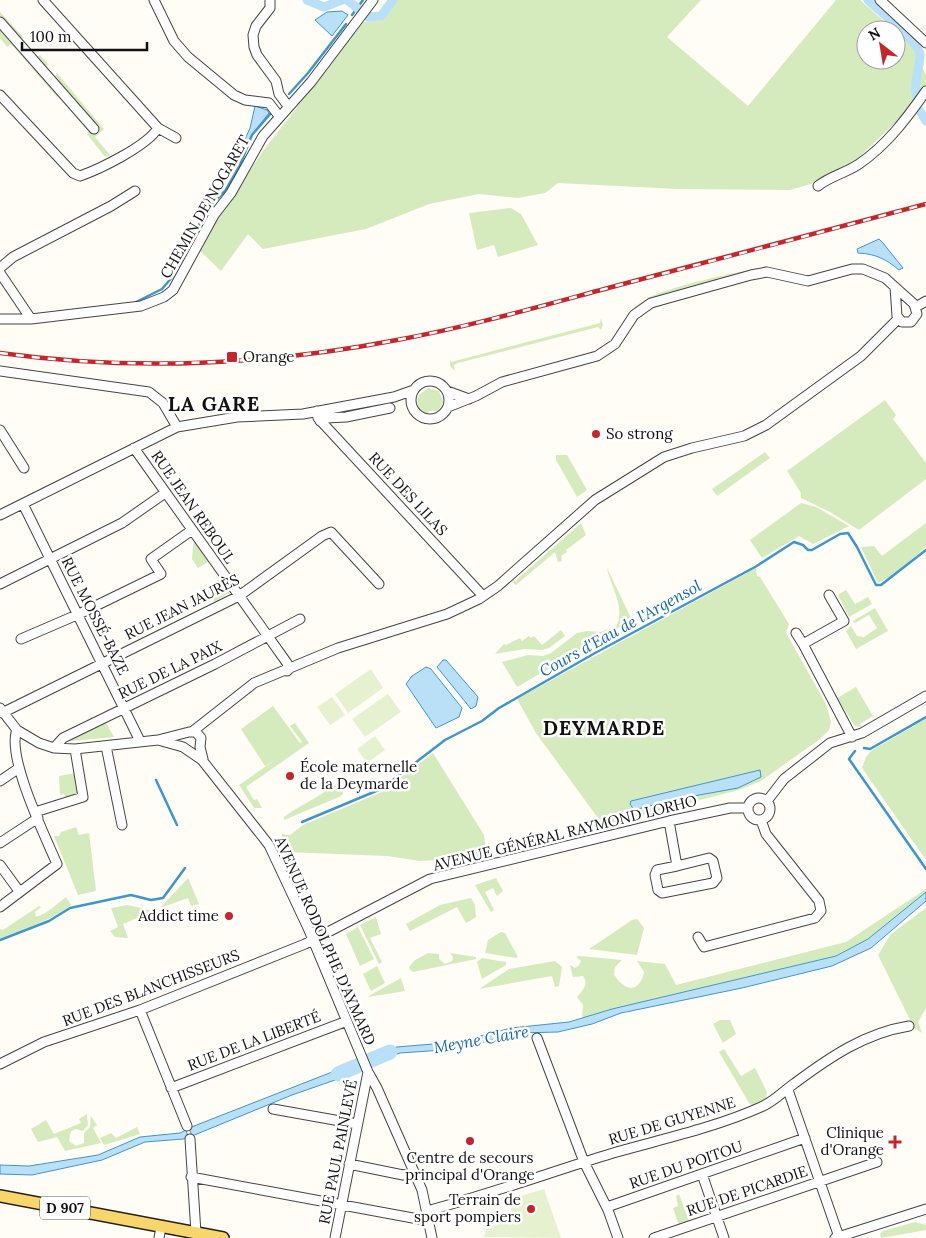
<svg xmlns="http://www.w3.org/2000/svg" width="926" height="1238" viewBox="0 0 926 1238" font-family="Lora,serif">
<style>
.green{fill:#d5ebbd}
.pitch{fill:#e6f2cf}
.water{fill:#b9e0f7;stroke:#3f96cf}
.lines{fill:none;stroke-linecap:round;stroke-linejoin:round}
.stream{stroke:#3f96cf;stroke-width:2.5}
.canal{stroke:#b9e0f7;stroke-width:9}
.river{stroke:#b9e0f7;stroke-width:15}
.minor-casing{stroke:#444;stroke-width:11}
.major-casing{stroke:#222;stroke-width:14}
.minor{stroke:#fff;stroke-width:9}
.major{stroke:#f9d66b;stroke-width:11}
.rail-casing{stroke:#c4262e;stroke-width:4.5}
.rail{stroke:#fff;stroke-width:2.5;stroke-dasharray:8;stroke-linecap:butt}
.poi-dot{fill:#c4262e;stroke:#fff;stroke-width:2}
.labels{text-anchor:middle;stroke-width:5;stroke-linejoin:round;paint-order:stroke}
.shield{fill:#fff;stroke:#585858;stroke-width:1}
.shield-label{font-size:14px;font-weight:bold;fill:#111}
.street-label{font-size:15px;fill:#111;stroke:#fff}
.poi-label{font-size:15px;fill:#111;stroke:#fff;text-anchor:start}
.water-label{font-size:16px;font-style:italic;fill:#1768a6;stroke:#fff}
.district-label{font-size:20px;font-weight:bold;letter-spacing:1px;fill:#111;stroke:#fff}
</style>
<rect width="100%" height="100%" fill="#fffdf5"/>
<path class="green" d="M396 0H701L667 37 748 106 836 0H860L894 30H866V60H896V31L911 45 926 75V86L898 120 853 163 814 183 790 190 678 189 558 183 545 193 518 198 479 194 429 204 366 229 263 249 248 234 221 271 200 251 217 220 263 151 363 22 382 20Z
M0 12 23 37 20 40 36 58 40 55 48 64 45 68 53 78 57 73 104 129 95 137 110 155 105 157 87 134 89 131 59 95 57 97 11 44 7 47 0 38Z
M511 208 521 214 538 245 498 257 494 245 477 250 469 213Z
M772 268 785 271 784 273 754 271 668 293 646 301 629 317 627 316C633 309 640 302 648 298 666 288 751 267 772 268Z
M601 318 603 325 601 330 598 327 458 363 454 365 455 371 450 366V360L451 362 600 323Z
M428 388 439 391 443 402 438 411H429L427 414C419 410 415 403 419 395Z
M885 400 896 415 893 419 926 463V479L859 530 830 512 801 498V493L787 471Z
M765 452 770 458 717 496 712 489Z
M556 455H567L587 490 577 497 556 460Z
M801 503 816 507 849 526 813 544 799 536 762 558 750 540Z
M581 523 586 535 566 550 567 552 561 556 562 561 558 562 555 552 516 585 513 583Z
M926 523V547L892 576 878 583 861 547 874 546 882 556Z
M194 538 210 561 198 568 192 559Z
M607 568 632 620 517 687 502 662 528 655 543 656 551 653 577 633 587 631 601 632 617 625C625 605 611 588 607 568Z
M756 568 757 576 760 577 789 624 786 633 826 704 831 722 829 730 820 739 761 781 739 790 603 825 536 733 517 699Z
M220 578 231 592 214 602 207 589Z
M846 590 855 604 868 597 872 604 849 617 838 595Z
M875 608 888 631 856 649 846 631 851 626 857 636 864 637 877 628 869 615 855 623 853 621Z
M561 630 565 636 549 648 542 650 525 649 495 654 504 644 506 645 520 638 522 641 529 636 531 638 534 636 542 645Z
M856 687 873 716 860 724 862 727 855 726 837 698Z
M273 706 300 743 302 742 290 726 295 723 309 743 246 787 254 800 257 799 262 808H254L239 785 275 760 265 766 241 729Z
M926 719V860L862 768 866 757 872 750Z
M105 721 114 737 71 741 68 740Z
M433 753 484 835 487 857 420 861 387 856 284 852 278 842 281 840 282 834 290 835 303 825 382 792Z
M76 773 79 795 65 798 64 794 60 795 59 776Z
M334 785 342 789 343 794 339 797 284 820V817C300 805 318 798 334 785Z
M76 827 79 835 89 833 96 891 78 895 54 836H59L61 832Z
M188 878 199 904 191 906 188 898 160 908Z
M496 878 503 891 497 896 493 888 485 892 494 910 491 912 475 885Z
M926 889V892L868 939 836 956 612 1009 582 1020 583 1005 577 997C582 991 589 985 583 976L573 977 570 965 575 968 579 965 581 961 576 957 579 956 622 960 615 967 614 974C623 991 640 994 644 972L637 961 665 964 676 985 846 942Z
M66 897 71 905C50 921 24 929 0 939V929L3 930 39 906 41 907 35 912 36 917C50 912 55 905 66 897Z
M471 898 475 905 476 917 466 923 457 907 410 931 406 924 440 905Z
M128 905 153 911 123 924 128 938 115 937 110 931 118 927 111 908Z
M926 908V1008L918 1022 922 1033 914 1028 878 955 891 934Z
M376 917 381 934 370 938 382 962 379 964 360 925Z
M637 919 644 928 637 955 589 949 632 920Z
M358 927 374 959 360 966 346 934Z
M501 932 505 933 518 957 516 958 485 953 488 940Z
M428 953 439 954V959L445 964 452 961 453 957 450 953 476 957V959L413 972 410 970 409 967 415 960Z
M482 958 506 962V965L482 979 477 962Z
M555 961 562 967 559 986 555 987 552 976 479 989 509 969Z
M377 966 385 983 371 991 363 974Z
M401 978 405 991 368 997 372 994Z
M720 1020H730L736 1034 723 1043 713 1024Z
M724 1049 741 1076 755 1068 767 1092 766 1099 752 1105 749 1103 719 1052Z
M87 1114 88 1125 83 1131 76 1129 71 1131 69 1141 76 1146 84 1143V1133L90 1127 91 1116 97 1125 93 1128 101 1143 65 1151 57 1137 38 1142 31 1129 46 1120 54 1134 81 1123 79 1119Z
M137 1127 140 1134 104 1145 100 1138 111 1133 116 1138Z
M679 1194 689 1221 679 1225 673 1208 678 1206 676 1196Z
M915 1222 926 1225V1230L881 1238 880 1234 883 1231Z"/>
<path class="pitch" d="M371 669 383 688 348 713 335 694Z
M388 694 401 712 365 737 352 719Z
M332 697 345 715 330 725 317 707Z
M375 736 385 750 367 763 357 749Z
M544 1189 561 1238 484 1237 487 1228 510 1220 513 1215 509 1203 510 1199Z"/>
<path class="water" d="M342 11 348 15 332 36 315 20 327 12Z
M255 106 267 110 269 113 251 136 246 149 242 146 250 128Z
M879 239 883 243 903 268 899 270C886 259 876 254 858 253L857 249Z
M443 660H446L478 697 476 706 471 709 437 667Z
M426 667 431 669 462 708 459 717 436 728 406 684 412 676Z
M760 770 761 777 738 788 677 799 634 810 630 804 631 801Z
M926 892V901L871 948 832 966 742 988 621 1013 592 1024 558 1032 519 1033 458 1049 400 1053 374 1062 371 1055 397 1047 457 1042 511 1028 569 1022 612 1009 836 956 868 939Z
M355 1063 358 1072 292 1095 192 1136 189 1128Z
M186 1130 188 1137 183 1139 145 1142 102 1160 32 1175 0 1174V1165L29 1166 98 1155 140 1137 180 1133Z"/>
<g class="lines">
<path class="stream" d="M352 15 363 0
M289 94 308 73 346 24
M213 203 225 191 240 165 252 135 271 113
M189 244 206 211
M179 266 185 253
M134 303 162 289 173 276
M864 748 870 749 926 717
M855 751 849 759 926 869
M156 780 177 825
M302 822 381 789 445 740 482 721 499 708 595 653 755 567 794 542 803 545 808 550H812L840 534 848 533 857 547 876 585H881L926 550
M0 940 49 921 70 908 131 895 151 900 163 898 185 868"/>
<path class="canal" d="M307 0 324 7 342 0
M347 0 361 11
M868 0C878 10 921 43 920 56 919 72 913 82 917 98
M366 15 368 17 381 16 393 0
M920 111 926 121"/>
<path class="river" d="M338 1074 390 1052"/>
<g class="minor-casing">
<path id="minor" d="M154 0 174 41 188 57 234 95 245 100 269 103 279 116
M270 0V8L256 26 253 35 254 47 257 55 276 81 279 94 288 106
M880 0 926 43
M0 22 94 129
M0 95 73 173 80 176C100 169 147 146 158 128L43 0
M158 128 176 138
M818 186C830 176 846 173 859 164 887 145 907 118 926 91
M205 204 214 215
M0 268 13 257 111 206 135 191
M0 273 31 319
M916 307 926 301
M0 319H31L141 306 164 297 173 290 214 215 231 193 263 136 311 82 373 0
M0 371 149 392 163 403 177 427
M411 400a19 19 0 1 1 38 0a19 19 0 1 1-38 0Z
M447 391 469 399
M448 407 476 396 502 382 597 356 615 344 634 315 651 303 751 275 767 272 808 281 852 269H863L885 278 914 304 917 314 911 322H902L897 316 895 287
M317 411 318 418 483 596
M320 421 326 418 346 417 390 408
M0 430 24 468
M134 448 287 663 289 669 287 671
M23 504 140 741
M0 515 177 427 237 417 303 414 394 397 414 390
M0 584 122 523 165 493
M829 595 844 621 803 644 852 737
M796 633 803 644
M21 639 79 614 161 574 151 559 192 530
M0 708 17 730 39 743 54 748 75 749 158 740 183 747 202 760 269 845 308 928 368 1072 377 1088 422 1190 432 1238
M2 713 239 596 322 536 331 532 379 584
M193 731 254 683 338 648 447 614 479 599 498 586 595 500 664 457 692 448 744 436 766 425 861 356 898 319
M158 740 189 732H196L201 738 200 747 203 759
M106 746 122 825
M54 748 63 738 215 664 300 619
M0 781 19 768
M748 809a11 11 0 1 1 22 0a11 11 0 1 1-22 0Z
M767 801 784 779 830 743 862 733 926 696
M35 812 83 797 75 749
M669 821 677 866 709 858 713 861 717 878 713 883 662 893 658 890 655 875 657 870 677 866
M0 843 38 818
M0 865 19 891
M0 907 57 864C45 836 6 756 17 730
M698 937 704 947 815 918 821 911 819 901 766 834 761 820
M140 1010 187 1126
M537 1038 584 1162 608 1210 618 1238
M0 1064 44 1042 140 1010 305 944 430 879 669 821 730 808H748
M171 1088 347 1021
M788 1090 839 1237
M273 1109 357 1124
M190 1139 196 1233
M349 1164 403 1175 413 1173
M702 1174 724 1238
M191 1177 429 1221
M607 1207 805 1138
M427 1211C490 1194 551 1172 613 1153 662 1139 714 1128 761 1107 775 1101 783 1091 795 1083 830 1057 865 1033 909 1026
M159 1238 161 1227
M335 1238 368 1072
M654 1238 877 1162
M835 1238 926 1209"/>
</g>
<g class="major-casing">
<path id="major" d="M0 1196 223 1238"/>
</g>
<use href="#minor" class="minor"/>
<use href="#major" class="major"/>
<g class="rail-casing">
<path id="rail" d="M0 353C131 371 267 365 397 340 473 326 548 304 623 284 724 258 825 231 926 204"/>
</g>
<use href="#rail" class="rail"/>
</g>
<g class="poi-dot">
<rect x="226" y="351" width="12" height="12" rx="2.5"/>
<circle cx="596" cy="434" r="5"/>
<circle cx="290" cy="776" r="5"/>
<circle cx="229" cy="916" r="5"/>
<circle cx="470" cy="1141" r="5"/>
<path d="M892.5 1134.5h5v5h5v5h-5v5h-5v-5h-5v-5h5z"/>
<circle cx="531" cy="1209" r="5"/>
</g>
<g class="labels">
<rect class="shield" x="40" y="1196.5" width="50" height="23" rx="4"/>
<g class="shield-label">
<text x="65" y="1213">D 907</text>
</g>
<g class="street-label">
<text transform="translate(205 207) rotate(-60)" y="5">CHEMIN DE NOGARET</text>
<text transform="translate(408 494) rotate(47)" y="5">RUE DES LILAS</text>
<text transform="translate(193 507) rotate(55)" y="5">RUE JEAN REBOUL</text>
<text transform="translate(182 607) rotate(-27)" y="5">RUE JEAN JAURÈS</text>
<text transform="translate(95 616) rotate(63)" y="5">RUE MOSSÉ-BAZE</text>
<text transform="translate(170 670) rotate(-26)" y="5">RUE DE LA PAIX</text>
<text transform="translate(565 833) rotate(-14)" y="5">AVENUE GÉNÉRAL RAYMOND LORHO</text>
<text transform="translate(325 941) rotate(66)" y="5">AVENUE RODOLPHE D'AYMARD</text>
<text transform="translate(151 988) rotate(-21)" y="5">RUE DES BLANCHISSEURS</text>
<text transform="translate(254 1041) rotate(-21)" y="5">RUE DE LA LIBERTÉ</text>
<text transform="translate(672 1121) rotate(-17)" y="5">RUE DE GUYENNE</text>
<text transform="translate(338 1152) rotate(-79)" y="5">RUE PAUL PAINLEVÉ</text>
<text transform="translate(686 1165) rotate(-19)" y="5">RUE DU POITOU</text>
<text transform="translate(747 1191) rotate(-19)" y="5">RUE DE PICARDIE</text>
</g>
<g class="poi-label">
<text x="243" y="362">Orange</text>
<text x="606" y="439">So strong</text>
<text x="300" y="772">École maternelle<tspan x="300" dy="17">de la Deymarde</tspan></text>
<text x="219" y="921" text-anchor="end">Addict time</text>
<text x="884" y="1138" text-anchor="end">Clinique<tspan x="884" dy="17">d'Orange</tspan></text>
<text x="470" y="1163" text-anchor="middle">Centre de secours<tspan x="470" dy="17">principal d'Orange</tspan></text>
<text x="521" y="1205" text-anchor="end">Terrain de<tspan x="521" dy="17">sport pompiers</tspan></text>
</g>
<g class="water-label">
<text transform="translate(620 628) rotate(-29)" y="6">Cours d'Eau de l'Argensol</text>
<text transform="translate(481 1039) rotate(-10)" y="6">Meyne Claire</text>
</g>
<g class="district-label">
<text x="214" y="411">LA GARE</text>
<text x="604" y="735">DEYMARDE</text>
</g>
</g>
<g transform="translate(881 45) rotate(329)"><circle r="24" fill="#ffffff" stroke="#a0a0a0"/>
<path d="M0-4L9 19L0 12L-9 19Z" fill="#c4262e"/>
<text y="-8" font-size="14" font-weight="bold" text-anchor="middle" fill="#111111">N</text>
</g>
<path d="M22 42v8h125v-8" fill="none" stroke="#111111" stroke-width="2.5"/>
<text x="30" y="42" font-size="15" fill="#111111" stroke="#ffffff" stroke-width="4" paint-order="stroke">100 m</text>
</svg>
